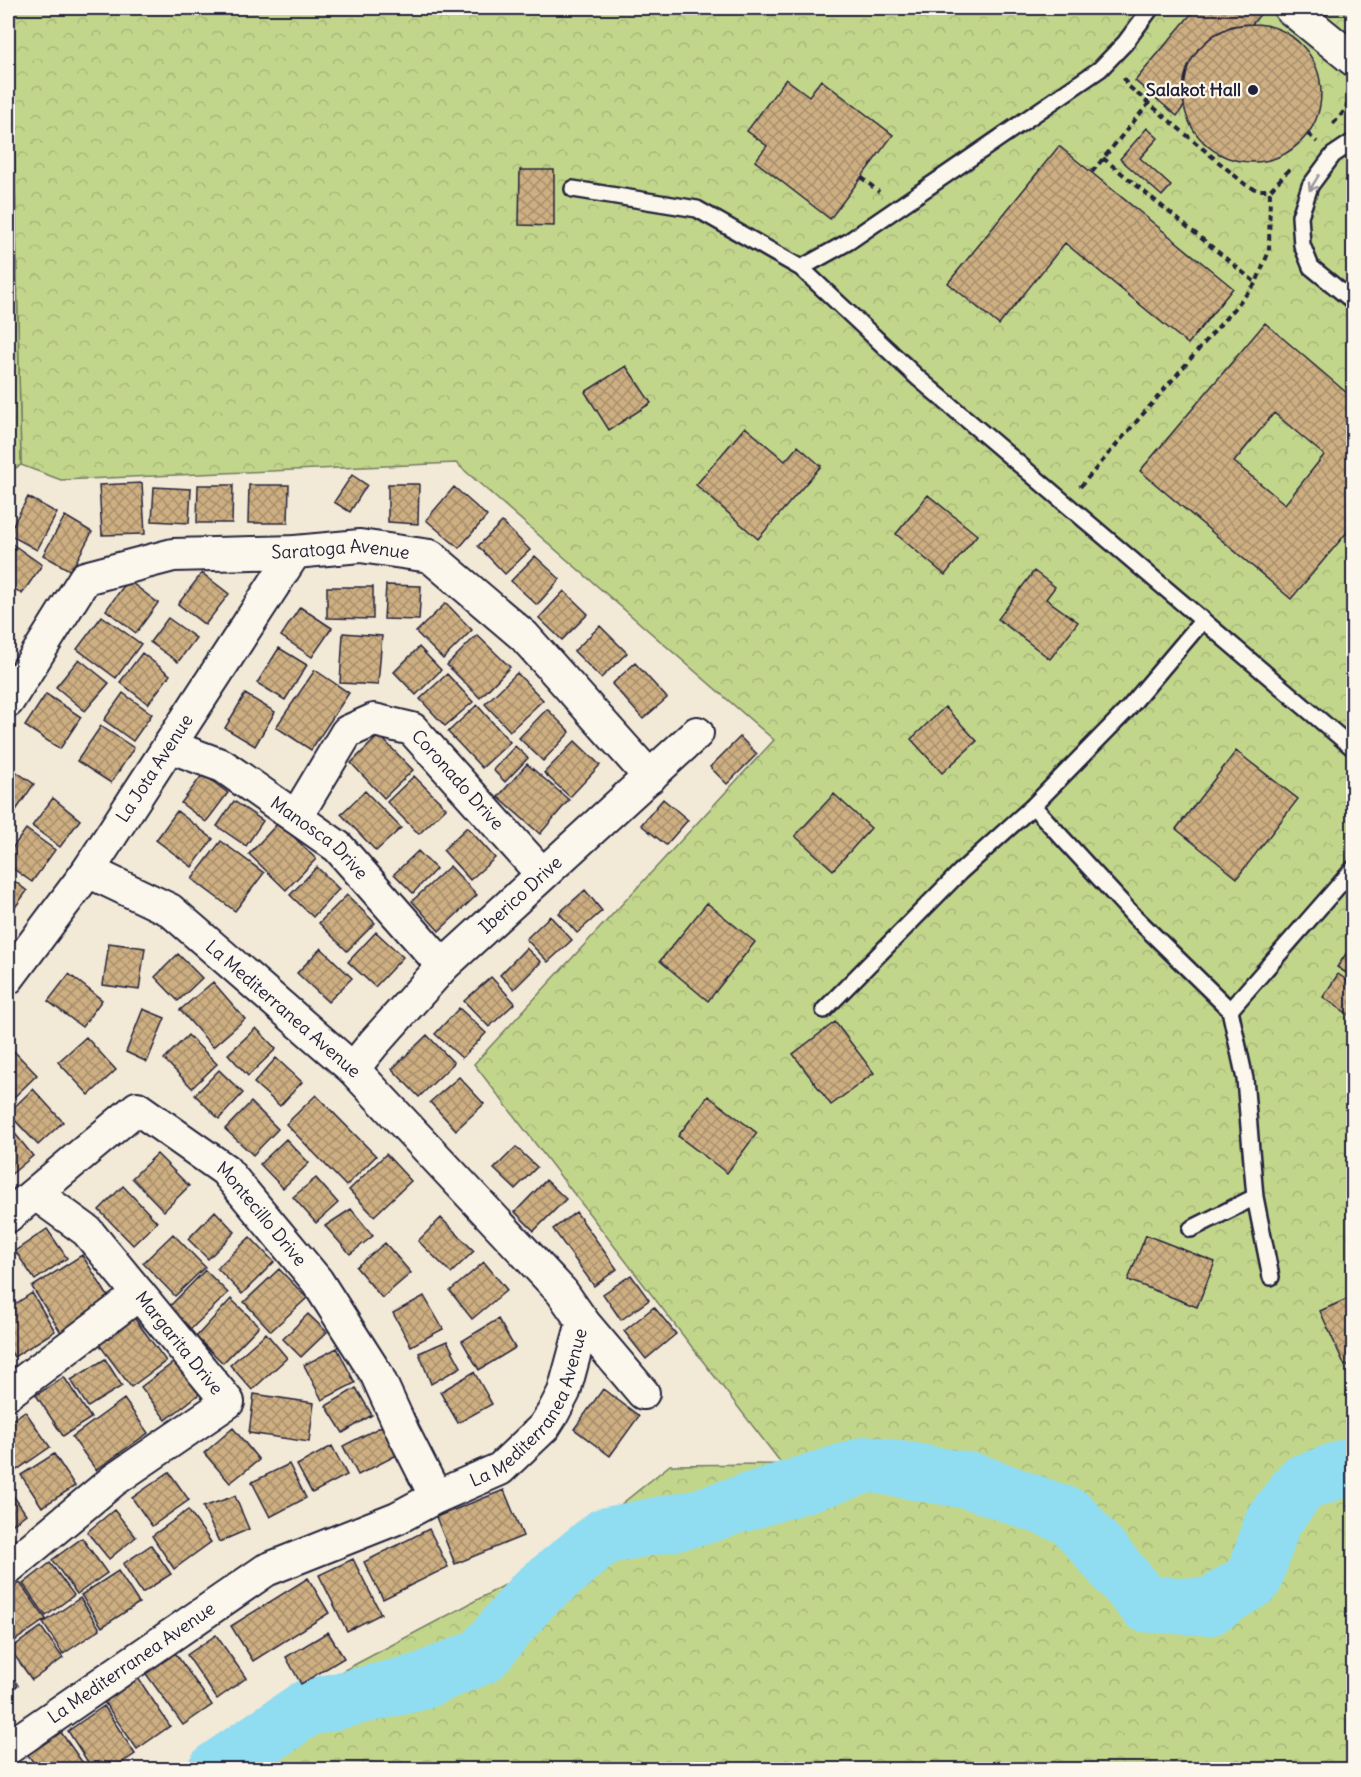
<svg xmlns="http://www.w3.org/2000/svg" width="1361" height="1777" viewBox="0 0 1361 1777" font-family="Delius,sans-serif">
<style>
.forest{fill:url(#forest-crowns);stroke:#727c63;stroke-width:1.5}
.park{fill:url(#park-tufts);stroke:#727c63;stroke-width:1.5}
.lines{fill:none;stroke-linecap:round;stroke-linejoin:round}
.river{stroke:#90dcf0;stroke-width:57}
.building{fill:url(#building-cross-hatch);stroke:#22223b;stroke-width:1.5;fill-rule:evenodd}
.lane-casing{stroke:#22223b;stroke-width:20}
.street-casing{stroke:#22223b;stroke-width:36}
.path{stroke:#22223b;stroke-width:4;stroke-dasharray:6 4.5;stroke-linecap:butt}
.lane{stroke:#fbf7ec;stroke-width:15}
.street{stroke:#fbf7ec;stroke-width:32}
.oneway{stroke:#99979c}
.poi-dot{fill:#22223b;stroke:#fbf7ec;stroke-width:2}
.labels{text-anchor:middle;stroke-width:4.5;stroke-linejoin:round;paint-order:stroke}
.poi-label{font-size:18px;font-weight:bold;fill:#22223b;stroke:#fbf7ec;text-anchor:end}
.street-label{font-size:18px;fill:#22223b;stroke:#fbf7ec}
</style>
<defs>
<pattern id="forest-crowns" width="20" height="18" patternUnits="userSpaceOnUse" patternTransform="scale(1.5)"><rect width="20" height="18" fill="#c2d68b"/><path d="M2 6a3 3 0 1 1 6 0M12 15a3 3 0 1 1 6 0" fill="none" stroke="#a6b779"/></pattern>
<pattern id="park-tufts" width="24" height="20" patternUnits="userSpaceOnUse" patternTransform="scale(1.5)"><rect width="24" height="20" fill="#c2d68b"/><path d="M3 7l-1-3M5 7V3M7 7l1-3M15 17l-1-3M17 17v-4M19 17l1-3" fill="none" stroke="#a6b779"/></pattern>
<pattern id="building-cross-hatch" width="8" height="8" patternUnits="userSpaceOnUse" patternTransform="scale(1.5)"><rect width="8" height="8" fill="#ceaf82"/><path d="M0 0l8 8M0 8l8-8" fill="none" stroke="#a78e6c"/></pattern>
</defs>
<rect width="100%" height="100%" fill="#f2e9d7"/>
<filter id="ink" filterUnits="userSpaceOnUse"><feTurbulence type="fractalNoise" baseFrequency=".0167" numOctaves="2"/><feDisplacementMap in="SourceGraphic" scale="12" xChannelSelector="R" yChannelSelector="G"/><feConvolveMatrix kernelMatrix="1 2 1 2 8 2 1 2 1" color-interpolation-filters="sRGB"/></filter>
<g filter="url(#ink)">
<path class="forest" d="M8 8H1353V1769H189L305 1691 552 1560 670 1465 782 1464 474 1064 774 740 456 463 61 480 21 465 12 37 8 32Z"/>
<path class="park" d="M8 32 12 37 21 465 8 472Z"/>
<g class="lines">
<path class="river" d="M216 1770 307 1708 420 1682 482 1656 533 1595 605 1536 696 1518 869 1464 976 1482 1071 1517 1146 1604 1209 1607 1254 1579 1273 1521 1302 1483 1354 1465"/>
</g>
<path class="building" d="M1196 8H1261L1264 10 1252 24 1232 26 1214 35 1198 49 1188 66 1184 86V106L1177 116 1135 81Z
M1183 93a69 69 0 1 1 138 0a69 69 0 1 1-138 0Z
M786 79 809 96 821 80 893 135 830 219 755 161 767 146 747 131Z
M1147 128 1158 138 1140 158 1171 186 1162 196 1120 159Z
M1059 146 1233 288 1188 344 1065 243 999 325 948 283Z
M520 170H554V226L519 225Z
M1265 323 1354 399V524L1291 599 1140 471ZM1274 413 1324 455 1285 504 1234 462Z
M626 366 651 403 609 430 585 392Z
M745 427 785 461 798 446 821 466 758 539 696 485Z
M352 475 367 485 350 512 334 502Z
M142 483 145 534 102 535 99 485Z
M388 484H419L418 524 388 522Z
M198 485H233L232 523H197Z
M249 485H289L288 523H248Z
M154 487 191 489 189 523 152 521Z
M454 487 487 516 459 548 426 520Z
M928 495 977 535 945 575 896 534Z
M28 497 57 513 37 550 8 534Z
M65 516 92 532 71 571 43 555Z
M502 522 530 550 505 574 478 546Z
M8 541 42 565 22 594 8 584Z
M535 556 560 579 537 605 511 581Z
M1034 571 1055 587 1046 599 1078 622 1050 659 998 619Z
M202 573 229 594 205 625 178 604Z
M128 580 158 603 136 633 106 610Z
M386 585 421 586 419 620 384 619Z
M327 587H373V619L327 618Z
M564 591 588 614 562 640 539 618Z
M446 603 472 630 443 659 416 632Z
M300 607 332 628 312 657 281 636Z
M102 616 141 644 116 678 77 649Z
M168 618 196 638 178 662 150 642Z
M600 626 627 653 601 678 574 651Z
M343 633 382 636 378 685 340 683Z
M477 635 510 667 480 698 447 665Z
M419 647 441 670 416 695 394 672Z
M279 648 307 665 285 700 257 683Z
M142 653 170 675 148 704 120 682Z
M79 659 109 683 85 711 56 687Z
M635 663 667 698 643 719 612 684Z
M315 670 349 693 311 750 276 727Z
M517 673 543 700 510 731 485 704Z
M447 674 473 702 445 726 420 699Z
M123 693 152 714 133 741 104 720Z
M46 694 81 717 60 749 25 726Z
M245 694 275 712 255 746 225 728Z
M477 705 510 742 482 768 448 732Z
M945 707 977 741 942 773 911 739Z
M547 709 570 732 543 761 519 738Z
M101 726 134 748 111 783 77 761Z
M379 735 413 770 384 798 351 763Z
M740 737 757 754 727 784 710 767Z
M575 741 600 765 570 797 544 773Z
M515 746 528 758 505 782 493 770Z
M1236 751 1298 799 1237 878 1176 829Z
M527 764 569 800 540 834 498 797Z
M8 766 34 784 10 819 8 817Z
M203 774 228 793 206 822 181 803Z
M414 776 446 808 419 834 387 802Z
M365 791 401 828 376 851 341 814Z
M834 794 871 828 833 870 795 836Z
M53 798 80 820 60 847 32 826Z
M663 799 688 820 666 845 641 825Z
M234 801 263 821 246 846 217 826Z
M177 811 213 839 192 867 156 840Z
M279 822 316 859 286 890 249 854Z
M467 827 495 858 470 880 443 850Z
M26 829 55 850 32 882 8 865V854Z
M221 841 264 873 235 911 192 879Z
M418 851 436 869 413 893 394 874Z
M450 866 477 895 439 931 412 901Z
M317 867 339 889 313 917 290 895Z
M8 876 27 891 8 917Z
M585 890 602 911 577 933 559 913Z
M347 895 375 923 347 951 319 923Z
M707 903 755 942 708 1001 660 961Z
M550 916 572 940 548 962 526 939Z
M376 932 403 957 375 987 348 962Z
M1354 942V978L1337 967Z
M109 943 145 948 139 990 103 985Z
M321 948 352 978 328 1002 297 973Z
M526 948 541 962 514 989 500 975Z
M178 954 202 978 178 1001 155 977Z
M69 974 102 1000 82 1027 48 1001Z
M1338 974 1354 985V1013L1351 1016 1323 997Z
M491 977 515 1003 489 1027 464 1001Z
M213 982 245 1019 213 1047 180 1010Z
M459 1008 486 1033 462 1058 435 1034Z
M143 1009 165 1018 147 1062 126 1052Z
M835 1022 874 1073 831 1105 793 1054Z
M256 1028 276 1049 248 1076 228 1054Z
M188 1035 217 1064 192 1088 164 1059Z
M427 1035 454 1063 419 1097 392 1069Z
M86 1037 116 1070 89 1095 58 1062Z
M8 1045 37 1075 9 1102 8 1100Z
M276 1058 302 1082 280 1106 254 1083Z
M219 1070 243 1093 219 1119 195 1095Z
M459 1077 484 1104 456 1130 430 1102Z
M33 1089 63 1122 38 1145 8 1113Z
M316 1095 376 1156 346 1186 286 1124Z
M708 1096 757 1133 727 1173 678 1136Z
M251 1102 278 1129 253 1155 225 1129Z
M8 1125 33 1156 8 1177Z
M286 1139 309 1163 283 1188 260 1164Z
M516 1147 537 1167 515 1189 494 1169Z
M157 1154 189 1186 164 1211 132 1178Z
M386 1154 411 1181 374 1216 349 1190Z
M316 1178 338 1203 316 1223 293 1197Z
M546 1180 566 1199 534 1231 515 1212Z
M123 1186 157 1222 133 1245 99 1210Z
M351 1209 373 1236 350 1254 325 1226Z
M215 1211 235 1232 208 1259 188 1239Z
M576 1212 617 1269 594 1286 553 1229Z
M441 1218 474 1251 451 1273 418 1241Z
M47 1229 67 1258 35 1280 15 1251Z
M173 1234 205 1267 175 1296 143 1263Z
M1146 1235 1215 1262 1197 1307 1128 1280Z
M250 1237 274 1262 242 1294 217 1268Z
M385 1243 411 1273 382 1298 356 1267Z
M82 1255 111 1301 62 1334 32 1287Z
M484 1262 507 1290 472 1319 450 1291Z
M279 1269 307 1298 271 1331 244 1302Z
M205 1270 228 1293 191 1329 169 1307Z
M631 1275 649 1300 621 1320 603 1294Z
M32 1293 55 1331 14 1357 8 1347V1309Z
M424 1296 443 1329 411 1346 393 1313Z
M1354 1296V1363L1345 1366 1320 1311Z
M231 1299 259 1326 223 1363 196 1337Z
M654 1307 676 1334 646 1359 624 1331Z
M308 1314 327 1332 301 1357 283 1339Z
M133 1316 166 1361 131 1387 98 1343Z
M498 1319 515 1348 479 1370 462 1341Z
M266 1333 287 1358 252 1390 230 1365Z
M447 1341 461 1367 431 1384 419 1353Z
M337 1348 355 1383 322 1400 304 1365Z
M105 1359 122 1386 88 1407 71 1380Z
M174 1362 199 1394 166 1420 141 1387Z
M474 1372 492 1404 458 1423 440 1392Z
M64 1377 91 1418 63 1436 36 1395Z
M356 1388 372 1415 343 1433 326 1406Z
M603 1389 639 1416 610 1456 574 1429Z
M254 1394 314 1403 309 1442 249 1433Z
M124 1399 148 1433 96 1470 72 1437Z
M25 1411 50 1447 8 1476V1423Z
M390 1422 405 1451 358 1475 343 1446Z
M233 1428 259 1460 230 1483 204 1453Z
M332 1446 347 1475 312 1493 297 1465Z
M54 1454 75 1486 42 1507 21 1475Z
M289 1464 306 1498 270 1517 252 1482Z
M169 1472 189 1500 152 1526 132 1498Z
M8 1488 26 1514 8 1528Z
M504 1490 523 1536 455 1564 436 1517Z
M235 1496 249 1529 219 1542 203 1507Z
M114 1510 136 1537 109 1559 87 1532Z
M188 1510 211 1542 174 1569 152 1536Z
M429 1529 448 1567 383 1599 364 1562Z
M82 1538 107 1573 77 1594 52 1560Z
M151 1545 171 1574 142 1593 123 1564Z
M353 1559 381 1614 347 1631 319 1575Z
M50 1563 74 1595 46 1616 23 1584Z
M118 1571 139 1603 102 1627 81 1595Z
M308 1578 329 1613 253 1661 231 1626Z
M20 1583 46 1619 13 1642 8 1634V1592Z
M80 1598 100 1629 63 1654 43 1623Z
M41 1627 63 1658 32 1680 10 1649Z
M328 1632 344 1658 301 1684 286 1657Z
M216 1635 246 1678 217 1699 187 1655Z
M173 1650 212 1705 183 1725 144 1671Z
M8 1672 18 1685 8 1693Z
M138 1678 170 1726 137 1749 104 1702Z
M104 1706 135 1754 111 1770H93L68 1731Z
M60 1731 88 1770H39L28 1755Z"/>
<g class="lines">
<g class="lane-casing">
<path id="lane" d="M1354 141 1333 155 1310 186 1300 216 1302 245 1311 267 1354 302
M573 189 697 209 801 268 918 378 1354 749
M801 268 848 242 1100 69 1125 43 1151 8
M1033 806 1134 916 1230 1010 1245 1079 1255 1197 1271 1277
M824 1010 960 872 1033 806 1127 710 1203 620
M1230 1010 1354 868
M1191 1229 1255 1197"/>
</g>
<g class="street-casing">
<g id="street">
<path d="M1290 8 1354 60"/>
<path id="s1" d="M8 701 85 578 173 555 295 552 360 546 430 556 524 636 650 777"/>
<path id="s2" d="M169 746 223 766 338 847 443 966"/>
<path id="s3" d="M296 817 347 732 374 720 412 729 542 874"/>
<path id="s4" d="M8 978 88 871 295 552"/>
<path id="s5" d="M353 1069 374 1043 443 966 697 733"/>
<path id="s6" d="M8 1216 137 1108 225 1170 317 1281 377 1375 403 1432 436 1497"/>
<path d="M583 1322 643 1393"/>
<path d="M8 1393 139 1294"/>
<path d="M8 1568 114 1480 228 1402 87 1231 36 1194"/>
<path id="s7" d="M8 1748 266 1570 397 1518 436 1497 500 1469 544 1427 553 1413 564 1392 583 1322 562 1292 353 1069 170 910 88 871"/>
</g>
</g>
<path class="path" d="M1124 78 1127 85 1246 185 1257 190H1270L1291 168
M1333 124C1343 113 1352 105 1347 89
M1308 134 1317 142
M1103 158 1256 283
M1092 172 1149 103
M861 177 879 192
M1080 487 1256 283 1269 251 1270 190
M1325 1770 1354 1763"/>
<use href="#lane" class="lane"/>
<use href="#street" class="street"/>
</g>
<defs><path id="oneway-shaft" d="M-6 0H5M1.5-3L5.5 0L1.5 3" fill="none" stroke-width="1.6" stroke-linecap="round" stroke-linejoin="round" transform="scale(1.5)"/></defs>
<use class="oneway" href="#oneway-shaft" transform="translate(1314 183) rotate(121)"/>
</g>
<circle class="poi-dot" cx="1253" cy="90" r="6"/>
<g class="labels">
<g class="poi-label">
<text x="1241" y="96">Salakot Hall</text>
</g>
<g class="street-label">
<text dy="6" stroke="none"><textPath href="#s1" startOffset="404">Saratoga Avenue</textPath></text>
<text dy="6" stroke="none"><textPath href="#s4" startOffset="256">La Jota Avenue</textPath></text>
<text dy="6" stroke="none"><textPath href="#s3" startOffset="236">Coronado Drive</textPath></text>
<text dy="6" stroke="none"><textPath href="#s2" startOffset="178">Manosca Drive</textPath></text>
<text dy="6" stroke="none"><textPath href="#s5" startOffset="242">Iberico Drive</textPath></text>
<text transform="translate(283 1009) rotate(41)" y="6">La Mediterranea Avenue</text>
<text dy="6" stroke="none"><textPath href="#s6" startOffset="333">Montecillo Drive</textPath></text>
<text transform="translate(179 1343) rotate(51)" y="6">Margarita Drive</text>
<text dy="6" stroke="none"><textPath href="#s7" startOffset="636">La Mediterranea Avenue</textPath></text>
<text dy="6" stroke="none"><textPath href="#s7" startOffset="150">La Mediterranea Avenue</textPath></text>
</g>
</g>
<rect width="1361" height="1777" fill="none" stroke="#fbf7ec" stroke-width="30"/>
<rect x="15" y="15" width="1331" height="1747" fill="none" stroke="#22223b" stroke-width="2" filter="url(#ink)"/>
</svg>
